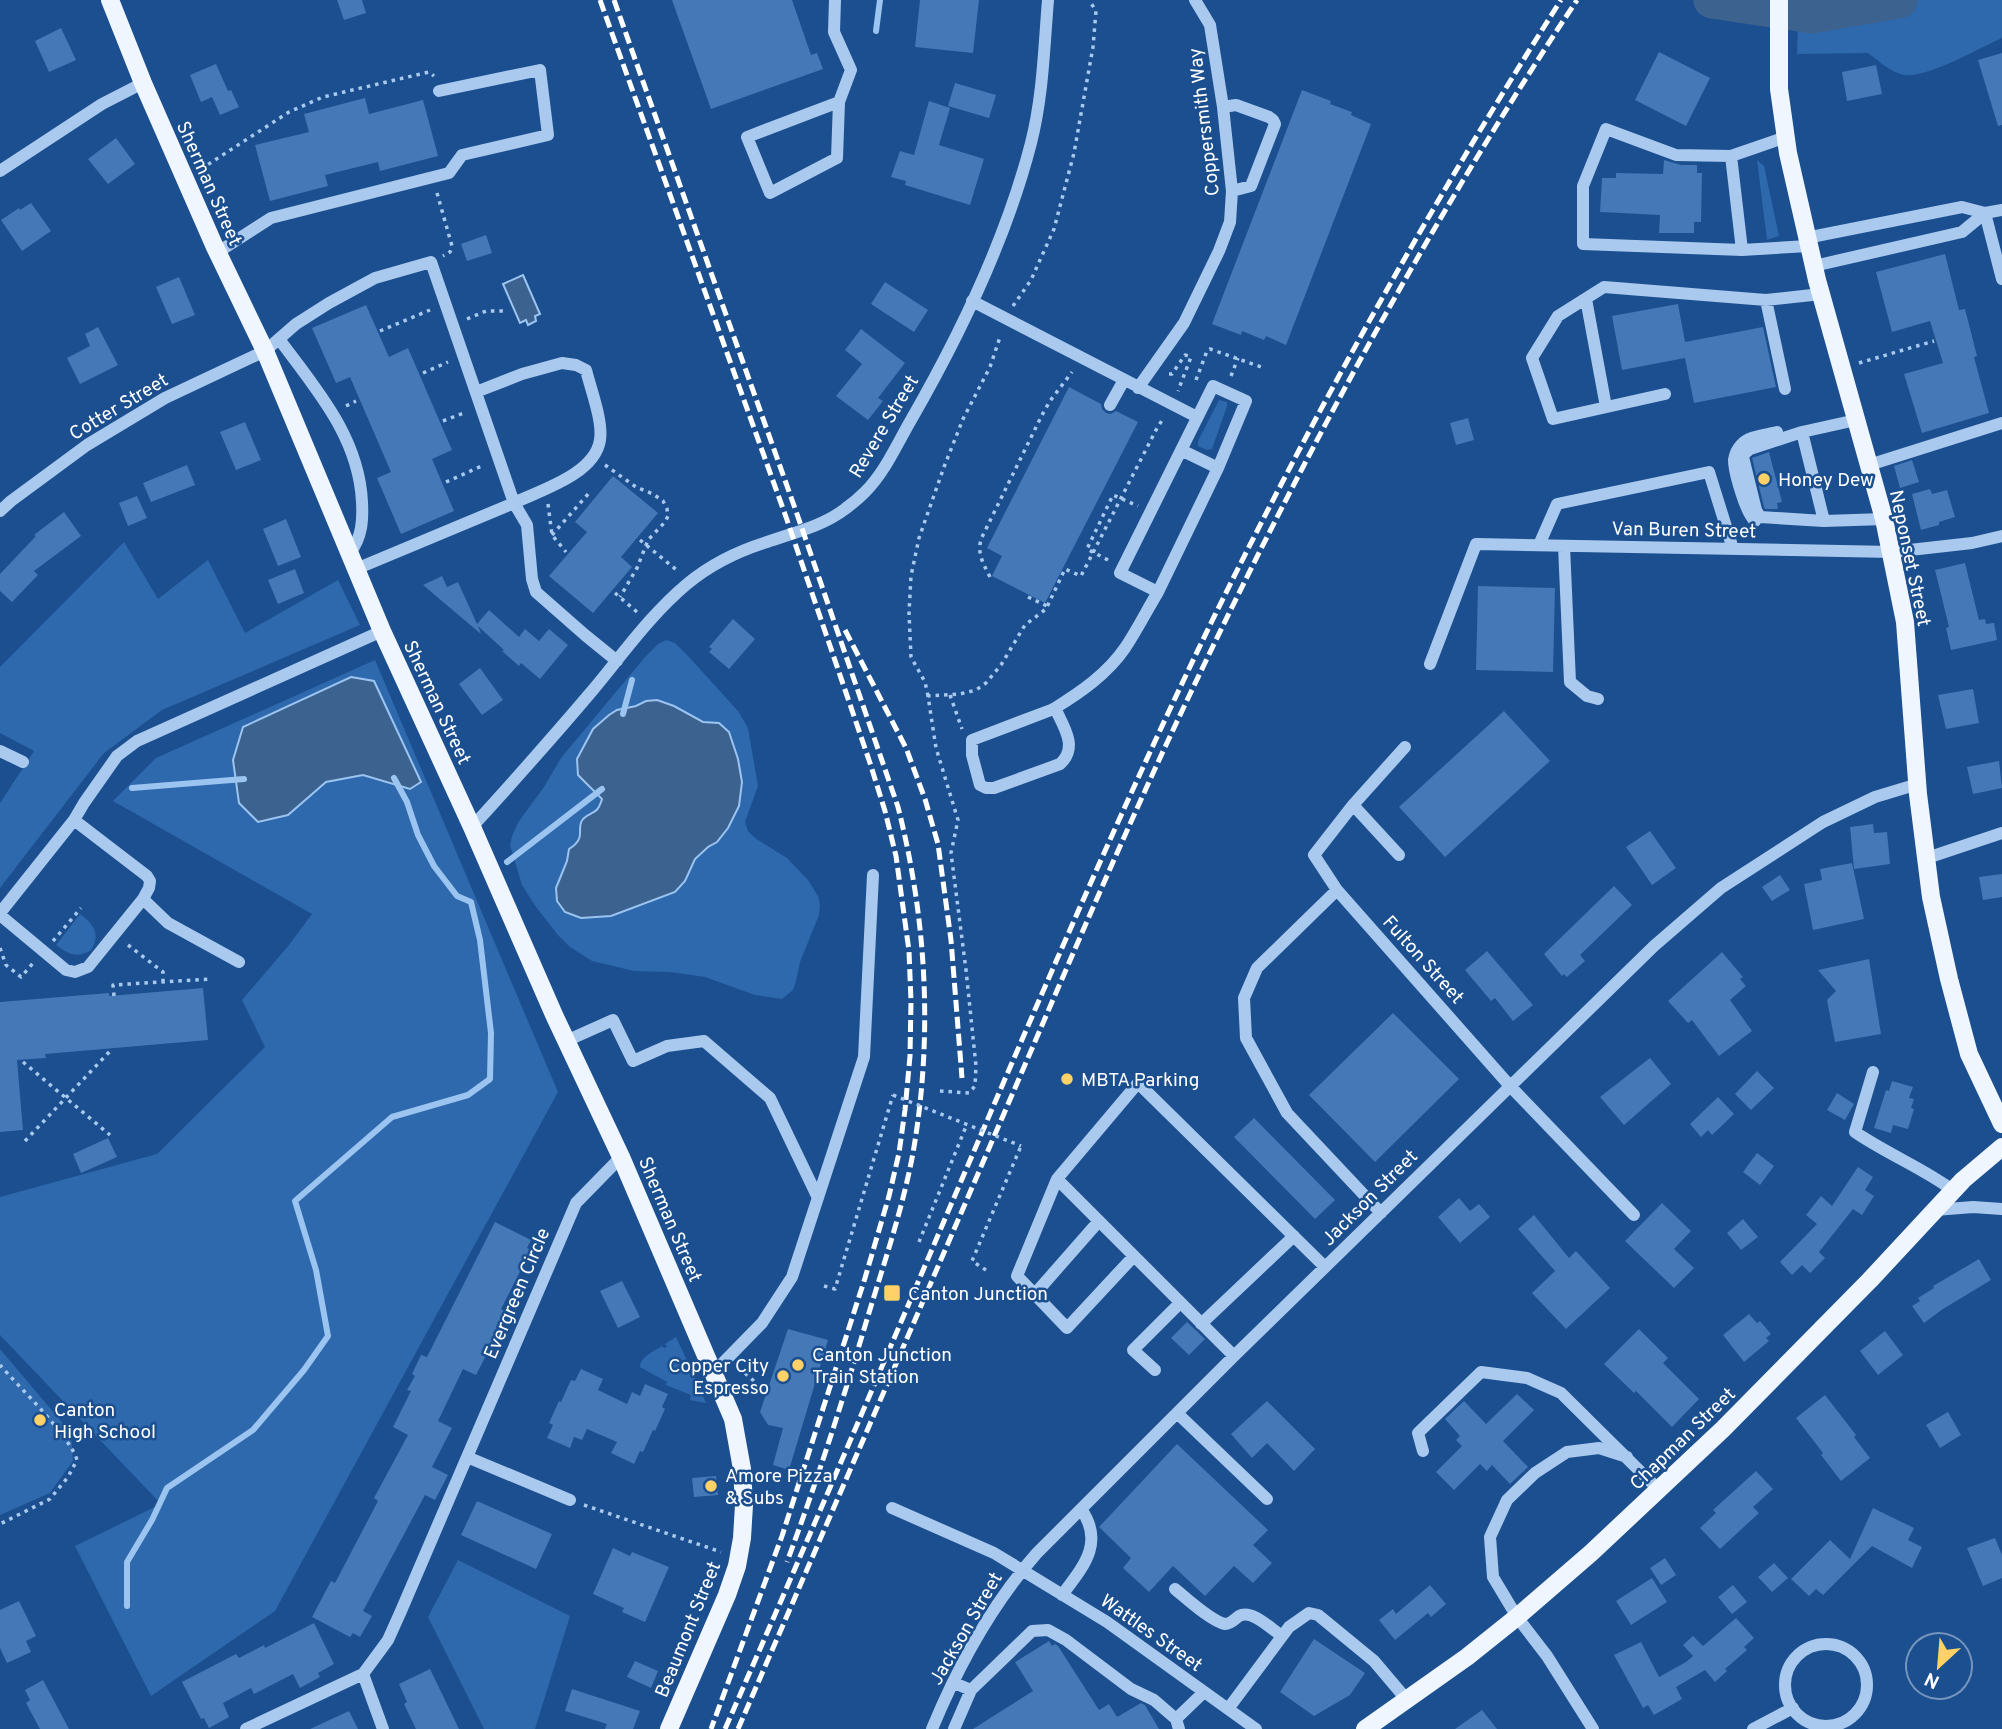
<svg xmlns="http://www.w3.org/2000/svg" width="2002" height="1729" viewBox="0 0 2002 1729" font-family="Overpass,sans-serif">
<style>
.green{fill:#2e69ad}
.water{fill:#3c6290;stroke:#9cc4f0;stroke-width:2}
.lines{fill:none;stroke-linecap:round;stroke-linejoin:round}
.stream{stroke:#9cc4f0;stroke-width:6}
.river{stroke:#3c6290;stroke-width:37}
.building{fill:#4478b7}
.path{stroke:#a9c9ee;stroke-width:3.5;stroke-dasharray:3.5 5;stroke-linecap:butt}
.minor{stroke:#a9c9ee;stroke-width:12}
.major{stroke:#f0f6ff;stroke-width:18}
.rail{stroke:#fff;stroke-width:5;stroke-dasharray:12 5;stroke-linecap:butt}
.path-bridge{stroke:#a9c9ee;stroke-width:3.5;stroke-dasharray:3.5 5;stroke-linecap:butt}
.poi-dot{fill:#ffd166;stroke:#1b4f8f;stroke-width:2.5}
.labels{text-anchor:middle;stroke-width:5;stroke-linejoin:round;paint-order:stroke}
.street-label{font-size:19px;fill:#fff;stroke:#1b4f8f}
.poi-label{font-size:19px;fill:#fff;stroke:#1b4f8f;text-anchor:start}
</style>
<rect width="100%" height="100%" fill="#1b4f8f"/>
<path class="green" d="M1799 0H2002V38C1980 48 1927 78 1905 75 1891 73 1879 61 1868 53L1797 54Z
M1757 160 1764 166 1779 236 1767 240Z
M1219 400 1227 402V406L1212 449 1207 450 1198 446V441Z
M124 542 158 599 208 560 245 633 338 580 360 625 162 710 104 753 0 888V803L34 751 0 733V667Z
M666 640 675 643 689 657 738 711 748 728 758 786 745 822 748 831 755 838 787 858 808 880 818 896 820 905 819 915 800 962 796 981 793 990 782 999 755 995 705 977 670 972 634 971 592 961 570 947 558 935 536 907 522 885 510 845 512 836 519 821 544 787 561 758 645 657 658 644Z
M375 660 558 1092 275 1611 151 1696 75 1546 161 1504 0 1335V1197L157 1154 265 1047 242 1000 289 945 312 914 113 801 156 758Z
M80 914C94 924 101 935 91 950 77 959 68 954 56 945Z
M676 1337 702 1393 706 1403 690 1400 691 1395 666 1385 667 1382 640 1367C640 1357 654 1351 662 1346L664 1348 667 1347 665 1344Z
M0 1349 71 1433 73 1461 50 1493 0 1515Z
M458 1560 570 1616 535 1729H484L428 1617Z"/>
<path class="water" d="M523 275 540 314 535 316 536 321 528 325 526 320 520 323 503 284Z
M351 677 374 681 421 782 410 789 363 775 326 782 288 815 258 822 239 803 233 760 243 727Z
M657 700 674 706 703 722 719 723 729 732 738 759 742 782 739 806 728 828 717 842 708 847 695 859 685 881 675 892 611 916 581 918 565 912 557 901 556 888 567 861 569 849C588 837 575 829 583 819 592 810 597 816 602 799L578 775 577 759 593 729 609 715 617 710 636 706 646 701Z"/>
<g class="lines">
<path class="stream" d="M876 31 880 0
M623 714 632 680
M132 788 244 779
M507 862 602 789
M127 1606V1562L152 1520 167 1488 253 1430 304 1370 328 1336 316 1270 295 1201 392 1117 468 1095 490 1079 491 1033 480 940 471 902 457 896 434 866 418 835 407 802 394 778"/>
<path class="river" d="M1712 0 1812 15 1899 0"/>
</g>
<path class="building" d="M337 0H362L366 13 344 20Z
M672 0H792L811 55 817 53 823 69 711 109Z
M920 0H979L973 53 915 47Z
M61 28 76 60 49 72 35 41Z
M1659 52 1710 78 1686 126 1635 100Z
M2002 53V125L1998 126 1978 60Z
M216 64 228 91 231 90 239 107 220 115 212 97 201 102 190 75Z
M1876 65 1882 94 1847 101 1842 72Z
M955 83 996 95 989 118 948 106Z
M1302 90 1331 101 1330 104 1352 112 1351 115 1371 124 1286 345 1266 336 1264 340 1242 331 1241 335 1212 324Z
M365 98 369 114 423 100 438 156 380 171 378 162 325 175 328 186 270 201 255 145 309 132 304 114Z
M929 101 950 108 939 145 984 159 970 205 905 185 906 181 891 177 900 151 914 155Z
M116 138 135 164 108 184 88 159Z
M1664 160 1681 165H1697V173H1702L1701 222H1694V233H1659L1660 215 1600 212 1602 178H1616V173L1663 174Z
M31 203 51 231 22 251 1 220 19 208 20 210Z
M486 235 492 253 467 261 461 244Z
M1945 254 1959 310 1965 309 1977 356 1974 357 1989 413 1922 433 1904 374 1943 363 1930 321 1892 332 1876 272Z
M179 277 195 315 172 324 156 287Z
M885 282 928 310 914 332 871 304Z
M1678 304 1685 342 1763 327 1776 387 1694 403 1685 358 1622 370 1612 316Z
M366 305 389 357 408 348 452 450 432 459 454 511 401 534 377 478 391 472 350 377 336 383 312 328Z
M98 327 118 365 80 384 67 358 90 346 85 334Z
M861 329 905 363 878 398 883 401 868 420 836 396 862 364 845 350Z
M1069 387 1101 404 1102 409 1106 413 1111 414 1116 411 1138 422 1045 603 992 576 1002 556 987 548Z
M1468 418 1474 440 1456 445 1450 423Z
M245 422 261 460 236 470 220 432Z
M1769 452 1782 502 1777 503 1778 509H1765L1764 507 1752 458Z
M1912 460 1919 482 1900 488 1894 466Z
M187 465 195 485 151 502 143 483Z
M613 476 658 513 621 557 632 567 593 613 549 576 587 532 575 522Z
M1930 489 1932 494 1947 490 1955 517 1939 522V525L1921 530 1912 494Z
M137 496 147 518 128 526 119 503Z
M64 512 81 536 34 571 38 575 12 602 0 591V574L36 536 34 535Z
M286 519 301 557 278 566 263 529Z
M1965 563 1979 620 1985 619 1986 624 1994 623 1997 640 1951 650 1946 628 1949 627 1935 570Z
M295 569 304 593 278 604 268 580Z
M442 576 447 587 458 582 477 624 489 610 519 637 525 629 539 641 549 629 568 645 540 679 521 663 519 666 502 651 504 650 478 626 481 634 423 585Z
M1478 586 1555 588 1553 672 1476 670Z
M733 619 755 639 729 669 709 652 712 649 709 647Z
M480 668 503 700 482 715 459 684Z
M1973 689 1979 723 1946 729 1938 695Z
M1504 711 1550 761 1445 857 1399 807Z
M1999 761 2002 788 1973 794 1967 767Z
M1873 824 1874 833 1887 832 1890 864 1854 869 1850 827Z
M1650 831 1676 868 1652 885 1626 847Z
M1852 863 1864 919 1813 930 1804 884 1822 880 1820 869Z
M2002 874V897L1983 900 1979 877Z
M1780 875 1790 890 1772 901 1762 887Z
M1614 886 1632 905 1580 955 1585 961 1567 977 1564 974 1562 976 1544 954Z
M1487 951 1533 1005 1513 1021 1495 998 1491 1001 1465 970Z
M1722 952 1743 977 1740 979 1746 986 1730 1000 1752 1031 1719 1056 1692 1020 1688 1023 1668 1001Z
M1869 959 1881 1034 1835 1042 1827 1000 1836 991 1818 970Z
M203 988 208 1040 45 1054 46 1058 17 1060 23 1130 0 1132V1002L109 993V996Z
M1393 1013 1459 1079 1375 1162 1309 1095Z
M1650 1058 1671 1084 1624 1125 1600 1097Z
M1757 1071 1774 1088 1751 1110 1735 1094Z
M1892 1081 1913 1087 1909 1098 1914 1099 1911 1108 1914 1109 1908 1129 1893 1125 1891 1133 1874 1128 1886 1090 1889 1091Z
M1837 1093 1854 1104 1845 1120 1827 1110Z
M1718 1097 1734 1114 1712 1135 1708 1130 1701 1137 1690 1124Z
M1254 1118 1335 1200 1315 1219 1234 1137Z
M108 1138 117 1157 81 1173 73 1154Z
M1757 1153 1774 1166 1760 1185 1743 1172Z
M1858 1167 1873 1177 1865 1190 1874 1196 1862 1215 1853 1209 1819 1252 1825 1258 1810 1273 1802 1265 1792 1275 1780 1262 1817 1224 1806 1215 1821 1196 1832 1206Z
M1459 1198 1470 1211 1479 1204 1490 1217 1460 1243 1438 1217Z
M1662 1203 1691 1231 1674 1249 1694 1268 1674 1288 1625 1241Z
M1534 1215 1569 1258 1576 1251 1610 1288 1566 1329 1532 1293 1555 1271 1518 1229Z
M1743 1219 1758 1237 1741 1250 1727 1233Z
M495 1222 531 1240 527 1248 531 1250 501 1309 508 1313 476 1375 463 1369 438 1421 452 1428 432 1467 448 1475 435 1500 425 1495 363 1611 372 1616 360 1637 353 1633 350 1637 312 1617 331 1581 335 1583 378 1501 374 1498 408 1435 393 1427 411 1391 407 1390 415 1376 412 1374 421 1355 427 1357Z
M1979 1259 1991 1280 1943 1309 1924 1323 1912 1306 1920 1301 1918 1298 1934 1288 1933 1286Z
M622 1281 640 1317 618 1328 600 1291Z
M1749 1314 1757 1323 1760 1321 1771 1334 1766 1338 1769 1341 1744 1362 1723 1335Z
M1187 1322 1205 1339 1189 1355 1171 1338Z
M788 1329 828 1340 789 1470 773 1465 783 1428 768 1425 760 1412Z
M1639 1329 1668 1358 1663 1363 1699 1399 1672 1427 1636 1391 1634 1393 1604 1364Z
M1885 1331 1903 1355 1878 1375 1860 1351Z
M581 1369 603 1379 598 1390 627 1404 632 1392 640 1396 645 1384 668 1394 662 1407 665 1409 655 1431 653 1430 643 1452 640 1451 634 1464 611 1453 617 1442 587 1429 582 1440 574 1437 570 1448 547 1438 553 1425 549 1423 559 1401 561 1402 571 1380 575 1381Z
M1517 1394 1534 1410 1503 1441 1528 1467 1510 1484 1492 1465 1487 1471 1480 1464 1454 1490 1436 1472 1462 1446 1456 1440 1460 1436 1445 1419 1464 1401 1486 1424Z
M1825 1395 1856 1435 1854 1437 1870 1458 1841 1481 1821 1455 1823 1453 1796 1418Z
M1267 1401 1315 1449 1294 1471 1267 1443 1252 1458 1231 1434Z
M1948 1412 1961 1435 1940 1448 1926 1425Z
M1177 1444 1268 1530 1253 1545 1272 1563 1253 1583 1234 1566 1205 1596 1173 1566 1149 1592 1123 1568 1131 1558 1099 1527Z
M1756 1471 1773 1489 1753 1507 1759 1513 1720 1549 1700 1528 1716 1513 1713 1510Z
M716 1476 718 1495 694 1497 692 1478Z
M477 1501 552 1534 536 1569 461 1535Z
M1873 1508 1914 1528 1908 1540 1922 1547 1912 1568 1872 1546 1823 1595 1816 1589 1809 1596 1791 1579 1830 1540 1850 1559Z
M1995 1538 2002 1555V1578L1983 1586 1967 1548Z
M613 1548 630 1556 632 1552 669 1567 645 1622 622 1612 624 1608 593 1594Z
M1665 1558 1676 1575 1661 1585 1650 1568Z
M1774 1563 1788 1578 1772 1592 1758 1577Z
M1652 1578 1667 1602 1631 1625 1616 1601Z
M1430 1585 1446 1604 1431 1617 1428 1613 1395 1640 1379 1620 1393 1609 1396 1614Z
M1733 1585 1747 1602 1732 1614 1718 1597Z
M19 1601 36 1636 26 1641 31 1652 7 1663 0 1648V1610Z
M1736 1618 1754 1638 1744 1647 1747 1650 1725 1669 1727 1671 1715 1682 1705 1670 1676 1687 1682 1699 1654 1715 1648 1705 1643 1708 1614 1655 1641 1642 1659 1677 1686 1662 1693 1656 1683 1645 1693 1636 1703 1646Z
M314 1623 334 1664 318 1673 320 1677 300 1688 293 1674 254 1694 251 1688 223 1703 229 1717 209 1728 204 1718 201 1719 182 1682 236 1654 239 1658 264 1645 265 1648Z
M1314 1639 1365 1673 1350 1695 1314 1716 1280 1692Z
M1049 1641 1052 1646 1055 1644 1058 1646 1099 1710 1109 1704 1117 1717 1141 1703 1145 1705 1159 1729H973L1033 1691 1015 1662Z
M635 1661 658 1671 651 1688 627 1677Z
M430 1669 459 1729H416L404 1704 407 1702 399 1684Z
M43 1680 69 1729H40L26 1703 30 1700 25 1690Z
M572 1689 640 1711 633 1729H605L607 1724 565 1711Z
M1482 1710 1497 1729H1455Z
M349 1711 358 1729H310Z"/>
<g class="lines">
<path class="path" d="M201 169 289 112 323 97 429 72 434 76
M437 193 452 246 450 252 443 256
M1013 306 1031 280 1054 229 1074 153 1093 47 1096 11 1089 0
M467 319 486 311H507
M380 331 430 310
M1859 363 1934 341
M423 373 448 362
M1169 374H1172L1185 355 1191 357 1178 391
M1231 376 1238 358
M1196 380 1207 351 1210 349 1264 368
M346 406 356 401
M443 421 466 412
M605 465 636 487 653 494 663 501 667 509 668 516 665 522 648 540 637 568 620 597
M446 482 484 465
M548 504 552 535 566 552
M552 535 589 493
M640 540 679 572
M1108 560 1087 549 1113 495 1138 506
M990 577C983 563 976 552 982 537L1042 415 1050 401 1072 372
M615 593 637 612
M1028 597 1047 606
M950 695 962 729
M928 696 925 682 911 657 909 613 911 576 919 538 944 467 963 419 990 367 1000 337
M53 941 81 908
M128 945 163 972V982
M0 948 6 965 21 977 34 962
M114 996 113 985 210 979
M23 1062 110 1135
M940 1091 969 1093 975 1086 976 1066 966 970 951 853 958 820 936 748 928 696 960 694 976 690 986 683 1001 665 1025 625 1046 609 1065 569 1081 576 1156 430 1164 417
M25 1141 112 1049
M919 1242 967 1124
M986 1270 972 1261 1021 1146
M824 1286 835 1289 893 1095
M0 1365C19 1387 70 1436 77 1460L68 1477 50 1499 0 1524
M745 1373 767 1393
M584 1505 721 1552"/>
<path class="minor" d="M835 0 834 32 851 70 839 102 837 158 770 193 747 137 839 102
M1223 107 1236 105 1269 117 1273 120 1275 124 1251 186 1232 191
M1786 137 1731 156 1676 155 1606 129 1583 186V244L1742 250 1808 246
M1731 156 1742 250
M0 171 102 104 143 83
M1985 213 2002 279
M1806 238 1962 207 1985 213 2002 210
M218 252 271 218 449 173 462 155 548 135 540 70 439 91
M1814 266 1962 232 1985 213
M1586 299 1606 407
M1766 300 1785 389
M972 301 1197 417
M279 339C316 389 359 437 362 502 363 521 362 537 350 553
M1213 386 1246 401 1218 468 1158 592 1120 573Z
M1138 388 1184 323 1219 251 1230 222 1232 191 1223 107 1210 25 1195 0
M476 392 522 374 562 363 576 365 586 370C591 390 603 421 600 440 595 474 541 490 514 503L527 525 532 579 536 592 585 635 617 661
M1665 394 1553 419 1532 358 1558 316 1604 287 1766 300 1821 294
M1110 405 1124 380
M1856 420 1802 432 1750 449 1745 453 1743 457 1756 510 1760 517 1824 521 1884 519
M1802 432 1824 521
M1181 450 1218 468
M1869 465 2002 423
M0 511 11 501 87 445 165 398 265 351 296 324 329 303 375 278 431 262 514 503 356 569
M1755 521C1746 514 1734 472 1734 460 1735 454 1737 449 1741 445 1748 436 1766 435 1777 432
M1539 545 1557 504 1709 472 1733 549
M1564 546 1570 682 1587 696 1598 699
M1430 664 1476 544 1892 552 1972 543 2002 536
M1055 708C1063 726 1079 747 1060 764L994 788H986L980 785 972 755V740L1051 710 1055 708C1081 692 1107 674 1125 648 1137 630 1147 610 1158 592
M1405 747 1353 805 1314 855 1337 890 1510 1086 1634 1215
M0 751 23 762
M1353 805 1399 855
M472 827C513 782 553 737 592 691 622 655 651 614 687 584 711 564 738 551 767 542 793 533 823 526 845 509 852 504 859 498 865 492 885 472 897 444 911 420 961 333 1006 240 1031 143 1043 96 1044 48 1048 0
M1927 858 2002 833
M1337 890 1257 968 1244 998 1246 1038 1287 1113 1381 1213
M143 899 168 923 239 962
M0 913 74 820 84 803 117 756 137 741 382 631
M0 915 66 970 75 972 88 967 143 899 149 888 150 881 147 876 74 820
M566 1041 613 1020 633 1061 667 1046 704 1041 770 1098 818 1198
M1873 1072 1855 1132C1887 1154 1923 1168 1954 1191
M1057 1179 1017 1276 1067 1328 1134 1256
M1935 1210 1973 1207 2002 1209
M1034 1295 1099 1221
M1201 1324 1294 1236
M1234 1356 1057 1179 1138 1083 1325 1267
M1155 1370 1133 1350 1180 1303
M714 1372 762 1323 792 1277 864 1057 873 875
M1177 1413 1267 1499
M1423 1451 1418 1433 1481 1372 1527 1378 1561 1393 1659 1490
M467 1457 570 1500
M892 1508 994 1553 1107 1622 1256 1729
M1175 1589C1186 1598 1212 1622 1225 1624 1231 1624 1235 1619 1239 1616 1252 1609 1271 1629 1282 1636
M1062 1595C1083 1567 1105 1543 1081 1509
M1785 1685a41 41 0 1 1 82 0a41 41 0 1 1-82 0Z
M954 1683 971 1690 1032 1631 1048 1630 1066 1640 1131 1689 1154 1700 1176 1719
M1228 1709 1289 1627 1309 1613 1318 1615 1374 1661 1407 1700
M246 1729 363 1674
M383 1729 363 1674 388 1640 401 1611 576 1203 621 1157
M932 1729C958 1666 992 1604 1037 1553L1234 1356 1654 946 1721 888 1823 822 1875 797 1918 784
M954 1729 971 1690
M1179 1729 1176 1719 1204 1692
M1593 1729 1547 1656 1517 1617 1493 1577 1490 1537 1507 1500 1535 1473 1567 1452 1599 1448 1627 1457
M1753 1729 1793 1708"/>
<path class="major" d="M110 0 143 83 214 245 265 351 382 631 472 827 555 1017 621 1157 733 1419 742 1469 744 1505 742 1538 737 1566 727 1595 669 1729
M1779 0V89L1788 153 1817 280 1884 519 1905 622 1918 794 1931 897 1949 979 1969 1054 2002 1124
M1365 1729 1467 1657 1517 1617 1591 1553 1723 1429 1870 1280 1963 1180 2002 1147"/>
<path class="rail" d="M600 0 786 517 870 763 885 811 896 856 909 951 911 1001 910 1056 905 1110 899 1153 889 1196 865 1278 782 1536 711 1729
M614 0 797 514 898 807C927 921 933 1038 913 1153 902 1212 882 1269 865 1326 841 1406 816 1484 787 1562
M845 630 906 748 925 799 938 844 951 940 962 1078
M725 1729C800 1558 874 1386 947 1214 1032 1016 1117 817 1211 623 1316 409 1433 201 1561 0
M738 1729C825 1528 912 1327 999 1125 1054 998 1108 870 1166 745 1286 488 1420 236 1577 0"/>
<path class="path-bridge" d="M893 1095 1021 1146"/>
</g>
<g class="poi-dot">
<circle cx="1764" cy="479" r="7"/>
<circle cx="1067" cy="1079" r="7"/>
<rect x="883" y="1284" width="18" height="18" rx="3.5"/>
<circle cx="798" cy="1365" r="7"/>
<circle cx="783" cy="1376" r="7"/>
<circle cx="40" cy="1420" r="7"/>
<circle cx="711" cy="1486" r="7"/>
</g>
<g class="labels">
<g class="street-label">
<text transform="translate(1203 122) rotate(-97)" y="7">Coppersmith Way</text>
<text transform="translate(210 183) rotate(66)" y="7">Sherman Street</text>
<text transform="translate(118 406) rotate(-31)" y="7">Cotter Street</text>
<text transform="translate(883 426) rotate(-59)" y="7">Revere Street</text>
<text transform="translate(1684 529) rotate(1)" y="7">Van Buren Street</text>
<text transform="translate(1911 558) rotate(78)" y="7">Neponset Street</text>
<text transform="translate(438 702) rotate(65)" y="7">Sherman Street</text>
<text transform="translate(1424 959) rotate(48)" y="7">Fulton Street</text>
<text transform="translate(1369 1197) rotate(-45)" y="7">Jackson Street</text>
<text transform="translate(671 1219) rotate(67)" y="7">Sherman Street</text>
<text transform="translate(516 1293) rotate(-67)" y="7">Evergreen Circle</text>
<text transform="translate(1682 1438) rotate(-44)" y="7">Chapman Street</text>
<text transform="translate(965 1628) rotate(-60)" y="7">Jackson Street</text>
<text transform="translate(687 1629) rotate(-68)" y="7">Beaumont Street</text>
<text transform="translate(1152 1632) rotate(35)" y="7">Wattles Street</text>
</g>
<g class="poi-label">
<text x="1778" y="486">Honey Dew</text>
<text x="1081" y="1086">MBTA Parking</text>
<text x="908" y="1300">Canton Junction</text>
<text x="812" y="1361">Canton Junction<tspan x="812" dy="22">Train Station</tspan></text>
<text x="769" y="1372" text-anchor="end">Copper City<tspan x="769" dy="22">Espresso</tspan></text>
<text x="54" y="1416">Canton<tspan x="54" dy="22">High School</tspan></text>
<text x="725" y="1482">Amore Pizza<tspan x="725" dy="22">&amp; Subs</tspan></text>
</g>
</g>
<g transform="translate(1939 1666) rotate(206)"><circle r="33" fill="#1b4f8f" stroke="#7695bc" stroke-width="2"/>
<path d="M0-5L12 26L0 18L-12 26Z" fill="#ffd166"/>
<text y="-10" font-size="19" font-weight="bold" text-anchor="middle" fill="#ffffff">N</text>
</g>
</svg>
